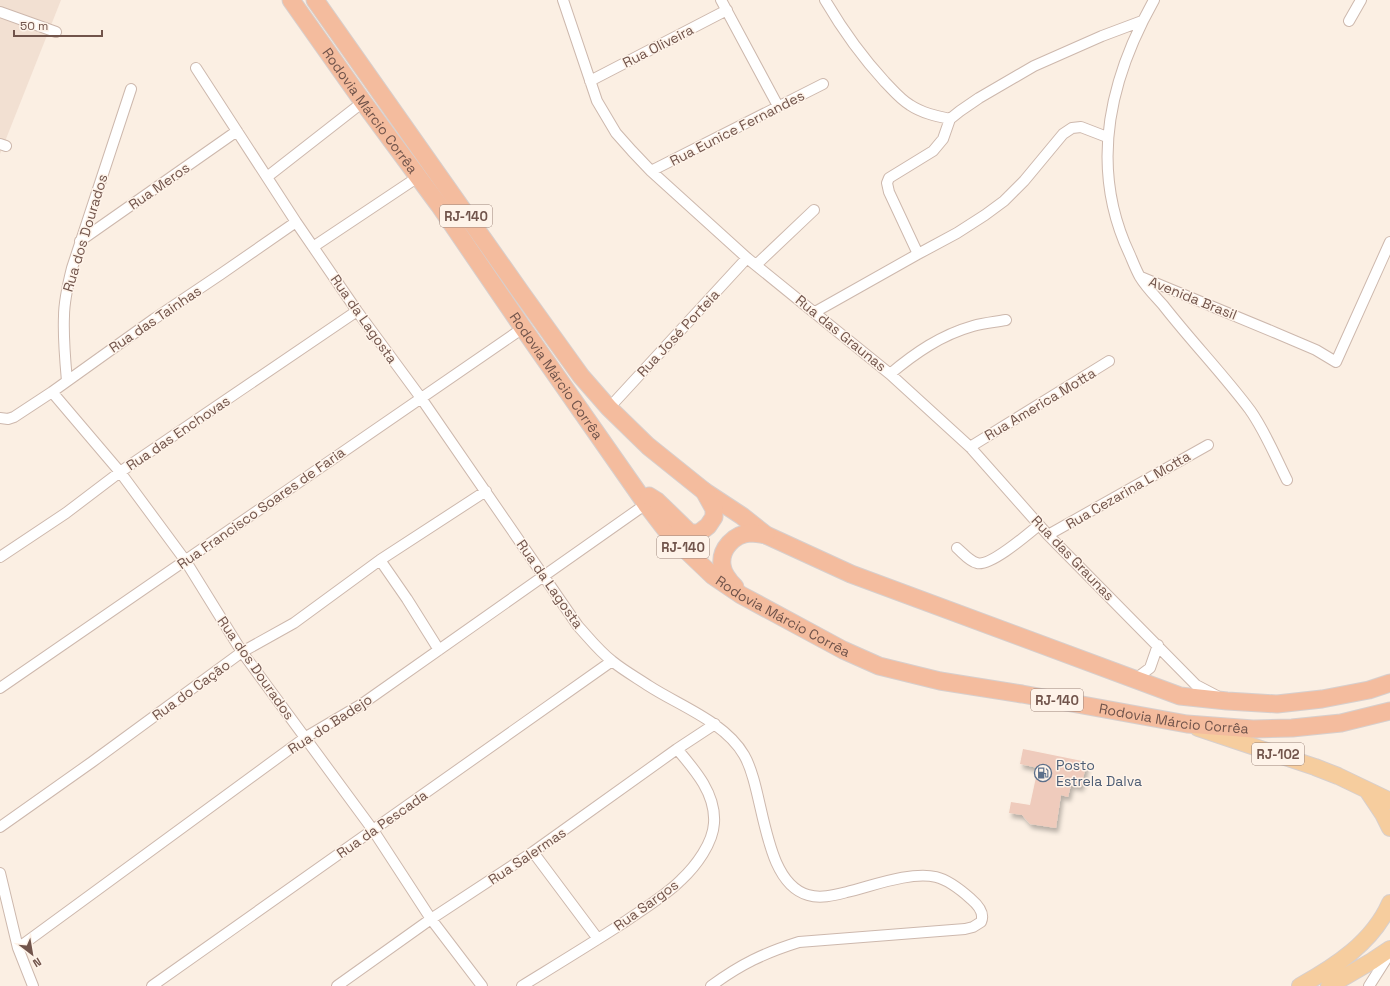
<svg xmlns="http://www.w3.org/2000/svg" width="1390" height="986" viewBox="0 0 1390 986" font-family="'Space Grotesk',sans-serif">
<style>
.residential{fill:#f2e0d2}
.building{fill:#efcbbc;filter:url(#shadow)}
.lines{fill:none;stroke-linecap:round;stroke-linejoin:round}
.minor-casing{stroke:#cdb8ad;stroke-width:12}
.primary-casing{stroke:#d7cfcd;stroke-width:18}
.trunk-casing{stroke:#d7cfcd;stroke-width:19}
.minor{stroke:#fff;stroke-width:10}
.primary{stroke:#f6cd9e;stroke-width:16}
.trunk{stroke:#f4bc9e;stroke-width:17}
.labels{text-anchor:middle;stroke-width:3;stroke-linejoin:round;paint-order:stroke}
.shield{fill:#fef3e9;stroke:#9b847a;stroke-width:1}
.shield-label{font-size:13px;font-weight:bold;fill:#71544b}
.street-label{font-size:14px;fill:#71544b;stroke:#fef3e9}
.service-label{font-size:14px;fill:#4e5e75;stroke:#fef3e9;text-anchor:start}
</style>
<defs>
<filter id="shadow"><feDropShadow dx="2.5" dy="4.5" stdDeviation="2" flood-color="#0004"/></filter>
</defs>
<rect width="100%" height="100%" fill="#fbefe3"/>
<path class="residential" d="M0 0H61L0 154Z"/>
<path class="building" d="M1023 749 1087 762 1081 787 1071 785 1068 797 1061 795 1056 828 1030 824 1022 815 1009 813 1011 802 1030 805 1038 768 1020 764Z"/>
<g class="lines">
<g class="minor-casing">
<path id="minor" d="M563 0 597 101 616 133 632 151 651 171 747 258 890 374 970 447 1048 535 1196 685 1217 696
M721 0 778 106
M825 0C842 29 862 57 885 82 893 90 900 99 910 105 922 113 936 116 950 119
M1154 0C1109 80 1089 169 1130 255 1133 262 1136 270 1140 277 1146 287 1155 296 1163 305 1191 341 1223 374 1250 410 1265 431 1275 456 1287 480
M0 12 56 32
M1349 21 1361 0
M196 68 296 222 357 311 421 398 578 626C589 638 599 651 612 661 623 670 637 678 649 686 680 706 725 722 744 755 765 791 762 882 808 895 821 899 835 895 847 892 872 886 911 871 936 877 949 880 961 890 971 899 978 905 985 913 981 922L973 927 965 929 799 942C764 953 741 964 711 986
M590 81 727 10
M0 144 6 146
M651 171 823 84
M267 177 363 102
M80 241 237 131
M313 247 418 177
M918 254 889 192 887 183 889 178 933 151 943 139 950 119 960 111 979 98 1034 66 1102 36 1142 21
M756 265 814 210
M1141 277 1276 333 1316 350 1336 362 1390 242
M815 312 918 254 957 233 985 215 1004 201 1024 181 1063 134 1072 128 1081 127 1107 137
M890 374C915 353 941 335 973 326 984 323 995 322 1006 320
M67 381C65 359 63 338 64 316 64 300 68 284 72 268L131 89
M52 392 120 472 185 560 242 652 373 830 431 919 482 986
M609 408 747 258
M0 418 8 419 14 417 52 392 154 319 221 274 296 222
M970 447 1109 361
M1048 535 1208 445
M957 548C963 553 969 561 977 563 990 567 1028 534 1039 525
M0 557 66 513 120 472 357 311
M380 560 407 599 439 650
M1134 680 1150 668 1158 645
M0 688 523 328
M0 827 92 762 242 652 294 623 380 560 486 491
M533 852 598 939
M0 873 18 948 33 986
M18 948 306 737 362 704 646 504
M152 986 612 661
M337 986 431 919 533 852 677 749 715 724
M522 986C556 965 589 945 623 923 643 909 664 897 681 880 696 866 713 843 714 823 716 794 695 770 677 749
M1369 986 1390 953"/>
</g>
<g class="primary-casing">
<path id="primary" d="M1198 728 1315 767 1338 776 1390 801
M1367 790 1383 814 1390 828
M1300 986C1336 966 1373 942 1390 903
M1329 986 1372 961 1390 949"/>
</g>
<g class="trunk-casing">
<g id="trunk">
<path id="s1" d="M291 0 363 102 439 205 523 328 646 504 669 534 713 576 741 595 843 650 879 666 940 681 1022 694 1187 724 1253 729 1292 728 1341 723 1390 711"/>
<path d="M315 0 522 294 581 376 609 408 648 446 704 491 742 516 766 535 851 574 1180 696 1227 701 1277 704 1322 699 1369 690 1390 683"/>
<path d="M649 496 657 501 690 533H699L708 526 714 517V509L704 491"/>
<path d="M735 587C729 581 723 574 722 565 720 549 734 534 750 533 755 533 761 534 766 535"/>
</g>
</g>
<use href="#minor" class="minor"/>
<use href="#primary" class="primary"/>
<use href="#trunk" class="trunk"/>
</g>
<defs>
<g id="fuel-ring" transform="scale(0.9)"><circle r="9.5" fill="#fef3e9" stroke="#5c6f8a" stroke-width="1.5"/><path d="M-5.5-6h7V0h2V4h1.3V-2.5L3-4.5l.8-.8L6-3V5H2.5V1h-1V6h-7ZM-4.2-4.7v3.2H.2V-4.7Z" fill="#5c6f8a"/></g>
</defs>
<g fill-rule="evenodd">
<use href="#fuel-ring" x="1043" y="773"/>
</g>
<g class="labels">
<g class="shield">
<rect x="440" y="205" width="52" height="22" rx="3"/>
<rect x="657" y="536" width="52" height="22" rx="3"/>
<rect x="1031" y="689" width="52" height="22" rx="3"/>
<rect x="1252" y="743" width="52" height="22" rx="3"/>
</g>
<g class="shield-label">
<text x="466" y="221">RJ-140</text>
<text x="683" y="552">RJ-140</text>
<text x="1057" y="705">RJ-140</text>
<text x="1278" y="759">RJ-102</text>
</g>
<g class="street-label">
<text transform="translate(658 46) rotate(-27)" y="5">Rua Oliveira</text>
<text dy="5" stroke="none"><textPath href="#s1" startOffset="136">Rodovia Márcio Corrêa</textPath></text>
<text transform="translate(737 128) rotate(-27)" y="5">Rua Eunice Fernandes</text>
<text transform="translate(159 186) rotate(-35)" y="5">Rua Meros</text>
<text transform="translate(85 233) rotate(-73)" y="5">Rua dos Dourados</text>
<text transform="translate(1193 298) rotate(22)" y="5">Avenida Brasil</text>
<text transform="translate(155 319) rotate(-34)" y="5">Rua das Tainhas</text>
<text transform="translate(364 319) rotate(55)" y="5">Rua da Lagosta</text>
<text transform="translate(678 333) rotate(-47)" y="5">Rua José Porteia</text>
<text transform="translate(841 333) rotate(39)" y="5">Rua das Graunas</text>
<text dy="5" stroke="none"><textPath href="#s1" startOffset="460">Rodovia Márcio Corrêa</textPath></text>
<text transform="translate(1040 404) rotate(-31)" y="5">Rua America Motta</text>
<text transform="translate(178 433) rotate(-34)" y="5">Rua das Enchovas</text>
<text transform="translate(1128 490) rotate(-30)" y="5">Rua Cezarina L Motta</text>
<text transform="translate(261 508) rotate(-35)" y="5">Rua Francisco Soares de Faria</text>
<text transform="translate(1073 558) rotate(46)" y="5">Rua das Graunas</text>
<text transform="translate(550 584) rotate(55)" y="5">Rua da Lagosta</text>
<text dy="5" stroke="none"><textPath href="#s1" startOffset="796">Rodovia Márcio Corrêa</textPath></text>
<text transform="translate(256 668) rotate(55)" y="5">Rua dos Dourados</text>
<text transform="translate(191 690) rotate(-36)" y="5">Rua do Cação</text>
<text dy="5" stroke="none"><textPath href="#s1" startOffset="1204">Rodovia Márcio Corrêa</textPath></text>
<text transform="translate(330 724) rotate(-33)" y="5">Rua do Badejo</text>
<text transform="translate(382 824) rotate(-35)" y="5">Rua da Pescada</text>
<text transform="translate(527 856) rotate(-34)" y="5">Rua Salermas</text>
<text transform="translate(646 905) rotate(-36)" y="5">Rua Sargos</text>
</g>
<g class="service-label">
<text x="1056" y="770">Posto<tspan x="1056" dy="16">Estrela Dalva</tspan></text>
</g>
</g>
<g transform="translate(32 954) rotate(149)" stroke="#fef3e9" stroke-width="3" paint-order="stroke">
<path d="M0-3L7 15L0 10L-7 15Z" fill="#71544b"/>
<text y="-6" font-size="11" font-weight="bold" text-anchor="middle" fill="#71544b">N</text>
</g>
<path d="M14 30v6h88v-6" fill="none" stroke="#71544b" stroke-width="2"/>
<text x="20" y="30" font-size="12" fill="#71544b" stroke="#fef3e9" stroke-width="3" paint-order="stroke">50 m</text>
</svg>
